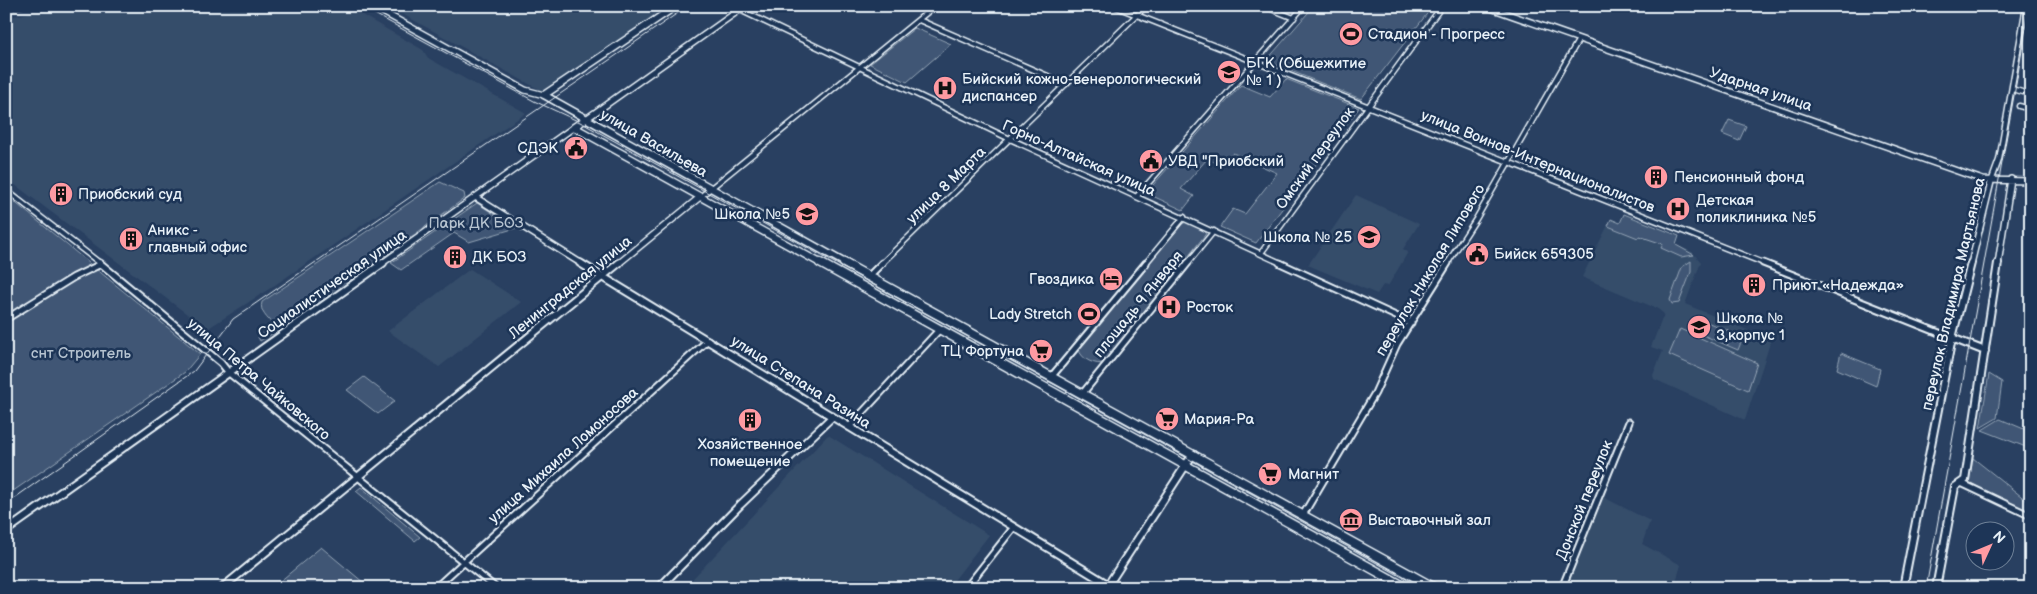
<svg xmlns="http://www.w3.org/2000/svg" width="2037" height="594" viewBox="0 0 2037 594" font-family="'Balsamiq Sans',sans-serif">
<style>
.built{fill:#364d6b}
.green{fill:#415774;stroke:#94a4b6}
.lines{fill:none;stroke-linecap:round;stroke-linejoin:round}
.minor-far1-casing{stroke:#e8f1f8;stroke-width:7}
.minor-casing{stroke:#e8f1f8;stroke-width:9}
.tertiary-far1-casing{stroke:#e8f1f8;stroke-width:8}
.tertiary-casing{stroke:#e8f1f8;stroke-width:10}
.secondary-far1-casing{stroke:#e8f1f8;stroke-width:9}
.secondary-casing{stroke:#e8f1f8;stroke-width:11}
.minor-far1{stroke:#1d3557;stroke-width:4}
.minor{stroke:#1d3557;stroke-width:5}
.tertiary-far1{stroke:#1d3557;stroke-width:5}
.tertiary{stroke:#1d3557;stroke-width:6}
.secondary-far1{stroke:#1d3557;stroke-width:6}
.secondary{stroke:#1d3557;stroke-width:8}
.tram{stroke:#e8f1f8;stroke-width:1}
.labels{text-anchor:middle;stroke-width:5;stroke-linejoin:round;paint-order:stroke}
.poi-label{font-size:15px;fill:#e8f1f8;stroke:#1d3557;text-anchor:start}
.street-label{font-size:15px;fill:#e8f1f8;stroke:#1d3557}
.park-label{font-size:15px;fill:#b6c3d0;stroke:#1d3557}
</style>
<rect width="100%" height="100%" fill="#294061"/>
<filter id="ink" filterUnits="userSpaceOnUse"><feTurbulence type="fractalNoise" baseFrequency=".02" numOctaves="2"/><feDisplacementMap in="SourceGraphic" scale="10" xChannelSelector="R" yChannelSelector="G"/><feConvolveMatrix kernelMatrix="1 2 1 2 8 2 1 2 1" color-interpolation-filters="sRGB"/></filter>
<g filter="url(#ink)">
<path class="built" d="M60 6H346L423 50 428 58 526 113 269 289 207 329 6 178V18Z
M388 6H668L542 91Z
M1356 195 1419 224 1403 249 1408 252 1388 286 1383 285 1377 294 1308 265Z
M1624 214 1679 236 1676 245 1692 252 1701 262 1685 304 1771 340 1745 420 1654 379 1653 375 1663 351 1651 347 1664 314 1658 309 1582 277 1611 219 1620 223Z
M470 269 521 302 439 367 388 331Z
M828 435 989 535 948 588H684Z
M1601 496 1650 521 1642 544 1681 565 1674 588H1575L1568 584Z"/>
<path class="green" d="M1314 6H1433L1361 99 1266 61Z
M915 28 951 44 907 82 870 64Z
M1286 79 1359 108 1256 243 1220 227 1233 209 1245 214 1277 173 1233 153 1222 165 1207 159 1181 189 1194 196 1183 210 1146 193 1241 85 1270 97Z
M1729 120 1746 126 1739 141 1722 134Z
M440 182 464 193 465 198 277 334H272L260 341 258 337 273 325C268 318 259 312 262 302Z
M6 195 200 354 185 372 6 496Z
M477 203 516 228 469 242 454 233 401 270 391 263Z
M1624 214 1679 236 1676 245 1694 255 1681 257 1661 248 1663 244 1639 236 1638 238 1608 226 1611 219 1620 223Z
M1186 222 1203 229 1206 233 1205 235 1105 363C1096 366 1080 359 1079 349L1182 224Z
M1691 261V272L1679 303 1672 304 1670 300 1682 267Z
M1702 320 1743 337 1738 350 1698 333Z
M1680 329 1757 363 1748 390 1669 355Z
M1841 353 1880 369 1876 386 1837 369Z
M1989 374 2002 382 1997 418 1980 428Z
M364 377 395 401 378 414 347 390Z
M2000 419 2031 432V449L1982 430Z
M1973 458 2031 504 2030 513 1969 482Z
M361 487 420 537 415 541 356 491Z
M321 547 370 588H272Z"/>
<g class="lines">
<g class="minor-far1-casing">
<path id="minor-far1" d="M1114 6 1766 264
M1264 6 1294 18
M740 10 1010 139 1283 264
M919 20 1066 84
M2012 89 2022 92
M2019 106 2031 109
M1991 182 1999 160 2026 6
M6 190 101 264
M1137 196 1304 6
M700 197 935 6
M1261 253 1442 6
M881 264 1146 6
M1145 264 1184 217
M1187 264 1214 231
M1447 264 1476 219 1579 39"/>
</g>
<g class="minor-casing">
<path id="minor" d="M100 263 221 363 229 373 496 588
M1280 263 1411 323
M1763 263 1952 338
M869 276 882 263
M6 319 74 277 101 264
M1052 376 1146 263
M1083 393 1188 263
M849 427 939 330
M1961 483 2031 516
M1303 515 1375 393 1397 344 1448 263
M435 588 708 340
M966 588 1014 527
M1562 588 1629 422"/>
</g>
<g class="tertiary-far1-casing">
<path id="tertiary-far1" d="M372 6 525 90 544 95
M1485 6 1983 180 2031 181
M6 7 9 6
M586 119 745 6
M475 197 582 264
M381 264 574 127
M618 264 700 197
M1971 264 1991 182
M1998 264 2011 179"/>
</g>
<g class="tertiary-casing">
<path id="tertiary" d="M580 263 1114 588
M1952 338 1985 351
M6 531 383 263
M1108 585 1193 454
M222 588 619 263
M659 588 740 505 832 417
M1903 588 1952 338 1971 263
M1936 588 1955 487 1965 480 1998 263"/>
</g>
<g class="secondary-far1-casing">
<path id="secondary-far1" d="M676 6 544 95 847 264
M586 119 574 127 822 264"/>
</g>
<g class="secondary-casing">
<path id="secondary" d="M820 263 1407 588
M844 263 1435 588"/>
</g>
<use href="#minor-far1" class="minor-far1"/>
<use href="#minor" class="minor"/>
<use href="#tertiary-far1" class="tertiary-far1"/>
<use href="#tertiary" class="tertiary"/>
<use href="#secondary-far1" class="secondary-far1"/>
<use href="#secondary" class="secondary"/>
<path class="tram" d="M360 6 534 101 580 122 1422 588
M6 11 32 6
M6 504 194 371 233 319 688 6
M1926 588 2030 6"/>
</g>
</g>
<defs>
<g id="stadium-disc" transform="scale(1.25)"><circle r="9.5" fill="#ff9aa2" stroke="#1d3557"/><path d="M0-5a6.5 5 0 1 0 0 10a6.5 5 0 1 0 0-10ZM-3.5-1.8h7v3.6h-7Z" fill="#111"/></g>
<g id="university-disc" transform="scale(1.25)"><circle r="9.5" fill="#ff9aa2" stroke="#1d3557"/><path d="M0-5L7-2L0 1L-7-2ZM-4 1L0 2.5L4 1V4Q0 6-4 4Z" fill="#111"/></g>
<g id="hospital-disc" transform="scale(1.25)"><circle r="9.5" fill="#ff9aa2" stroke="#1d3557"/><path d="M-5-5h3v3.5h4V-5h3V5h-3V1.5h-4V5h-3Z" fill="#111"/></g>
<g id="civic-disc" transform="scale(1.25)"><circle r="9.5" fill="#ff9aa2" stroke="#1d3557"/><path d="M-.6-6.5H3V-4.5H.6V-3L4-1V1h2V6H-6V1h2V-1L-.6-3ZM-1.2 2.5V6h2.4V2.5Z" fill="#111"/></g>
<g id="building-disc" transform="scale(1.25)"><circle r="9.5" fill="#ff9aa2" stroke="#1d3557"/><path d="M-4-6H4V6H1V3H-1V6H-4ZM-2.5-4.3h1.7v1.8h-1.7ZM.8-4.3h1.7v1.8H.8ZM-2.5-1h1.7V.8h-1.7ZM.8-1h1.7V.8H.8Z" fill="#111"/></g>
<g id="school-disc" transform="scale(1.25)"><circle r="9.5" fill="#ff9aa2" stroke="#1d3557"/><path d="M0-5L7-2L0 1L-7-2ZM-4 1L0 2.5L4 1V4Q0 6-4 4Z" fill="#111"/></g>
<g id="hotel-disc" transform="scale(1.25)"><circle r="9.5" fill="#ff9aa2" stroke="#1d3557"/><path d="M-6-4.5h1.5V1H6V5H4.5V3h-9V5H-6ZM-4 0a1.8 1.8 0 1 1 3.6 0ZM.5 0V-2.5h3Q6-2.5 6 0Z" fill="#111"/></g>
<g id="supermarket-disc" transform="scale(1.25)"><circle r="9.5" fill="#ff9aa2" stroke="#1d3557"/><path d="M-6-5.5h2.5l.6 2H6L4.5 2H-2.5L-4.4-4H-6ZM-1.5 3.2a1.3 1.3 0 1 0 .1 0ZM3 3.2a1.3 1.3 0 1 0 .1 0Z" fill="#111"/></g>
<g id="museum-disc" transform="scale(1.25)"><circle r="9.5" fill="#ff9aa2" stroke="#1d3557"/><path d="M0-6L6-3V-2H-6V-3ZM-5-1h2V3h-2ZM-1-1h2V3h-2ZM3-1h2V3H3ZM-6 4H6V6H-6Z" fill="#111"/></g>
</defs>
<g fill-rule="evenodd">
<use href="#stadium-disc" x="1351" y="34"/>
<use href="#university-disc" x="1229" y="72"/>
<use href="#hospital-disc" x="945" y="88"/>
<use href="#civic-disc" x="576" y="148"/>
<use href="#civic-disc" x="1151" y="161"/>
<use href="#building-disc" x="1656" y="177"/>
<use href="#building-disc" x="61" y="194"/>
<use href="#hospital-disc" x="1678" y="209"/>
<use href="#school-disc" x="807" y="214"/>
<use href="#school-disc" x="1369" y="237"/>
<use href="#building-disc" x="131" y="239"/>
<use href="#civic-disc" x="1477" y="254"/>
<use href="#building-disc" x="455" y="257"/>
<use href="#hotel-disc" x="1111" y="279"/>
<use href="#building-disc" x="1754" y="285"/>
<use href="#hospital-disc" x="1169" y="307"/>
<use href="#stadium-disc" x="1089" y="314"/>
<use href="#school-disc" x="1699" y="327"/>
<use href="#supermarket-disc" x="1041" y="351"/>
<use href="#supermarket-disc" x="1167" y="419"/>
<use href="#building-disc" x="750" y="420"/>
<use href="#supermarket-disc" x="1270" y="474"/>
<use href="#museum-disc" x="1351" y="520"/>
</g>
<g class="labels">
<g class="poi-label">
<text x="1368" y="39">Стадион - Прогресс</text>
<text x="1246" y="68">БГК (Общежитие<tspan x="1246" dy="17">№ 1 )</tspan></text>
<text x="962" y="84">Бийский кожно-венерологический<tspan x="962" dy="17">диспансер</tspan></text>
<text x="558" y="153" text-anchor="end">СДЭК</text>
<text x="1168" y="166">УВД "Приобский</text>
<text x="1674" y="182">Пенсионный фонд</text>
<text x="78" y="199">Приобский суд</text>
<text x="1696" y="205">Детская<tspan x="1696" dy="17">поликлиника №5</tspan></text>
<text x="790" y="219" text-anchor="end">Школа №5</text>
<text x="148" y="235">Аникс -<tspan x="148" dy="17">главный офис</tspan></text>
<text x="1352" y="242" text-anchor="end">Школа № 25</text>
<text x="1494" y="259">Бийск 659305</text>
<text x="472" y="262">ДК БОЗ</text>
<text x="1094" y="284" text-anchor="end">Гвоздика</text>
<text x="1772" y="290">Приют «Надежда»</text>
<text x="1186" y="312">Росток</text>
<text x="1072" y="319" text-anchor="end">Lady Stretch</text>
<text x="1716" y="323">Школа №<tspan x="1716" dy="17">3,корпус 1</tspan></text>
<text x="1024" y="356" text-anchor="end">ТЦ Фортуна</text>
<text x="1184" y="424">Мария-Ра</text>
<text x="750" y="449" text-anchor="middle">Хозяйственное<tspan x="750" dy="17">помещение</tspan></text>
<text x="1288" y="479">Магнит</text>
<text x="1368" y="525">Выставочный зал</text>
</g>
<g class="street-label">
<text transform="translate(1761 89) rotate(19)" y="5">Ударная улица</text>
<text transform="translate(654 143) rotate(30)" y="5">улица Васильева</text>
<text transform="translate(1079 158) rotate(24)" y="5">Горно-Алтайская улица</text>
<text transform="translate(1315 158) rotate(-54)" y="5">Омский переулок</text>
<text transform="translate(1538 161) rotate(22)" y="5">улица Воинов-Интернационалистов</text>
<text transform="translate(946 185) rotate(-44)" y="5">улица 8 Марта</text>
<text transform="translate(1430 270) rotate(-59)" y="5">переулок Николая Липового</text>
<text transform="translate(332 284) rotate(-35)" y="5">Социалистическая улица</text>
<text transform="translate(570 287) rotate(-39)" y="5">Ленинградская улица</text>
<text transform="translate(1953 294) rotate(-77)" y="5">переулок Владимира Мартьянова</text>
<text transform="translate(1138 304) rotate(-51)" y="5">площадь 9 Января</text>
<text transform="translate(259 379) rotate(40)" y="5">улица Петра Чайковского</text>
<text transform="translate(801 382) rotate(32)" y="5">улица Степана Разина</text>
<text transform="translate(563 455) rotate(-42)" y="5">улица Михаила Ломоносова</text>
<text transform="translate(1584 500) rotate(-68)" y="5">Донской переулок</text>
</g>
<g class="park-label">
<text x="476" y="228">Парк ДК БОЗ</text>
<text x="81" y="358">снт Строитель</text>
</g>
</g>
<rect width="2037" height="594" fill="none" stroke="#1d3557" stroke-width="25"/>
<rect x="12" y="12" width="2012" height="569" fill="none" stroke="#e8f1f8" stroke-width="2" filter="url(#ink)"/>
<g transform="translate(1990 546) rotate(46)"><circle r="24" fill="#1d3557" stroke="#6e8097"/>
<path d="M0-4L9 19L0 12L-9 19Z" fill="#ff9aa2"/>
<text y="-8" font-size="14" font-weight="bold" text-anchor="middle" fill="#e8f1f8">N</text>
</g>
</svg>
